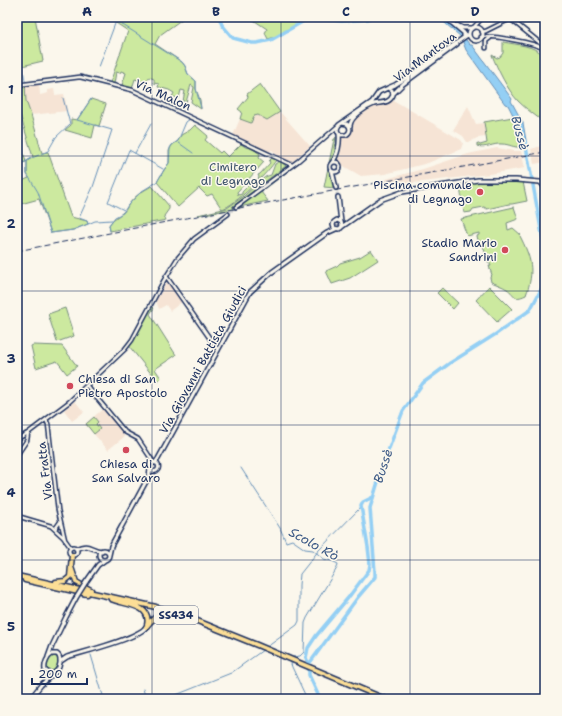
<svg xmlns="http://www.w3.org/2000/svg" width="562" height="716" font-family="'Shantell Sans',sans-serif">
	<rect width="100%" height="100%" fill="#fbf7ec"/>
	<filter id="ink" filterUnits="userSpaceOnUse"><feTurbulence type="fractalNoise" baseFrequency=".025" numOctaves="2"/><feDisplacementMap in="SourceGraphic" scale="8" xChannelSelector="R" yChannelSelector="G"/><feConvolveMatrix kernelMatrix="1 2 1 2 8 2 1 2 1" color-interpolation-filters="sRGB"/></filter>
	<g filter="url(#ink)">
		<path fill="#f6e4d5" d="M39 82 40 95 48 93V90L54 89 55 95 64 94 67 108V111L31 115 26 101 25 84Z
			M393 100 461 140 463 143 461 149 428 163 385 174 361 176 340 164 337 161V158L340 142 343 138 351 133V130L350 124 355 117 372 106 385 105Z
			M468 106 476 124 484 123 486 137 477 138 470 142H467L463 136 453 130Z
			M279 112H280L310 146 292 162 278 156 272 150 269 152 233 135 240 119 251 123 254 116 258 115 267 120Z
			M545 145V162L534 164 531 149Z
			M497 148 515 151H521L525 168 490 174 388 186 386 179 423 169 468 154Z
			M168 280 183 301 170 311 166 305 159 309 156 301Z
			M75 401 84 412 72 421 64 410Z
			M104 408 124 435V437L108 450 85 424Z"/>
		<path fill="#cce99f" stroke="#748c7e" d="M17 17H35L43 61 22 66 17 30Z
			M107 17H185L160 35 155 44 182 62 185 66 188 74 196 81V89L200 100 201 109 191 102 194 87 191 85 186 102 183 101 185 91 181 90 179 98 172 97 174 93 169 90 158 87 159 84 154 83V79L149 77 146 83 135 79 132 89 122 85 126 73 121 71 120 73 116 72 114 84 110 83 128 31Z
			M249 17H312C296 22 284 36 268 39L265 33 267 29Z
			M503 42C518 45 533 45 545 56V123C536 116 526 109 518 101 507 89 498 70 492 55L497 58 500 57 503 53Z
			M25 84 26 101 31 115 42 153 48 152 71 217 87 221 88 224 73 230 51 233 39 199 17 205V183L29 178 27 174V161L33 157 17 104V85Z
			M260 84 280 112 267 120 258 115 254 116 251 123 240 119 242 112 238 109 248 97 247 94Z
			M91 99 106 104 99 126 95 125 92 138 65 130 71 125V119L77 120Z
			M513 117 518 132 521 147C514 148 509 144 502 144 494 143 485 149 477 146V143L480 145 487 143 484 122Z
			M195 125 208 136 205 140 220 153 222 151 228 157 241 144 247 148 249 146 260 154 259 158 264 162 237 192 238 195 242 194V192L252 182 253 180H258L259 177 258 175 260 174 270 163 269 161 273 157 276 160C269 172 234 206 222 209L212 194 207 196 199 188 178 207 157 182 164 170 169 163V151L172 145 178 141 181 135 190 130Z
			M17 132 26 162 17 165Z
			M336 137 334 148 336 151 334 158 328 167 332 173 335 188 324 187 334 139H335Z
			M280 161 286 166 258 187C262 179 263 177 271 175L275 164Z
			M291 168H292L261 192 268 201 239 207Z
			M484 181 523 182 527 201 512 204H509L487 209 484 207 473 209 471 212 464 213 460 187 468 183Z
			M259 182 256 189 232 207 240 208 198 215 227 208 244 196Z
			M152 186 169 206V209L164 216 166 220 110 231 109 225C114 217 117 218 123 212 126 211 127 207 129 204 135 196 142 191 152 186Z
			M514 207 518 219 507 223 508 230 513 228 521 235 520 236C531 258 535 270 526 295 513 301 516 295 507 289 502 286 496 284 491 282L490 277 492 275 489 266H491L489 262H488L482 242 478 240 477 236 479 235V233L467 236 461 219Z
			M371 250 378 260 350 278 332 284 326 271 337 266 340 263 360 257Z
			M489 286 512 309 497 322 476 300Z
			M442 288 458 303 453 309 437 293Z
			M151 306 154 308 150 314 176 355 155 369 161 378 157 381 129 346Z
			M65 308 74 336 57 342 48 314Z
			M33 345 62 346 77 366 67 374 57 361 36 368 31 346Z
			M94 417 98 422 96 424 100 429 94 434 86 424Z
			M54 656 58 658C59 664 57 670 51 672L47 670 46 667 51 657Z"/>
		<path fill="#94cff4" stroke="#648fb8" d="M438 17H441L462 35 470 45H472L512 99 511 101 523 123 527 146H523L517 123 508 105 505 104 466 50 461 37Z"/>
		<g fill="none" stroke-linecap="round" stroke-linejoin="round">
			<path stroke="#648fb8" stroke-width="1" d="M110 17 182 62 185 66 188 74 196 81V89L201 108
				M17 30 25 81
				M99 67 116 21
				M63 98 70 124 56 137 48 151 32 158 27 161V174L38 192 51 233 73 230 88 224
				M91 99 77 120 112 130 93 187 79 218 87 221 88 224 95 221 112 220
				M179 143 193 153
				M17 147 22 163 27 161
				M135 153 151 124
				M124 210 108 202 129 150 163 169
				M110 231 109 225 115 217 123 213 128 205 142 191 157 182 164 170 169 163 170 148 172 145 178 141 186 122 190 119
				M241 468 280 528 286 542 292 540 305 549 313 550 324 559 332 561 338 564 337 568 307 618 305 623 304 652 300 656 293 657V658
				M127 640 146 631 148 627
				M115 644 126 641
				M267 647 297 625 299 621V585L300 574 319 550 361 507
				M91 653 93 651
				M91 655 104 699
				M292 661 291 664 292 667 307 699
				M143 689 146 699
				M166 699 231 673 263 650"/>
			<path stroke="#94cff4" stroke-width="3.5" d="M219 17 222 25 233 38 252 43H257L271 40 302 22 312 18 342 21 368 19 371 17
				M525 141 545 251
				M309 664 306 658 308 648 316 636 348 598 369 570 370 564 368 547 361 506 363 502 373 497
				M320 699 309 675V664L358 597 375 577V572L370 508 385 459 403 411 423 383 450 363 496 334 530 310 544 284 545 276"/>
			<path stroke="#cecfd0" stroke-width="2.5" stroke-dasharray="2.5 1" stroke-linecap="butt" d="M228 214 236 207"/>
			<path stroke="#cecfd0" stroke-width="3" stroke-dasharray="3 1.5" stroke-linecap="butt" d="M336 188 338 197"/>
			<defs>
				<path id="tertiary" d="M508 17 545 47
					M511 17H514
					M473 28 483 17
					M482 32 486 31 510 19
					M481 37C493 35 535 43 545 49
					M486 48V41L490 38
					M17 85 80 77 132 90 292 165
					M540 182 545 188
					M236 207 298 161 338 126
					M166 276 218 350
					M87 386 125 432 138 439 154 463
					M46 420 48 424 58 510 65 540
					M17 439 28 433 69 402 125 349 132 340 163 282 177 259 194 239 228 214
					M17 455 27 440 28 433
					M151 465V459
					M17 516 51 526 63 537 71 548
					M55 529 60 522"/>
				<path id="secondary" d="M445 17 464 33V37
					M457 25 463 28H472
					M469 34a7 7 0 1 1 14 0a7 7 0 1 1-14 0Z
					M388 88 395 85 409 76 469 34
					M393 94 403 84 457 44
					M342 123 347 124C351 127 351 132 346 135H341C337 133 336 129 339 125L372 102 379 92 388 88 392 90 393 95C389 104 382 102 374 104 366 107 350 117 350 126
					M330 167a5 5 0 1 1 10 0a5 5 0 1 1-10 0Z
					M331 164C338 156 340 143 339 134
					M332 171 336 188
					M338 197 341 222
					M341 228 342 225 341 222 337 220 334 222 333 225 334 228 339 229 343 226 380 200 402 192 478 180H516L540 182
					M149.5 467a4.5 4.5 0 1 1 9 0a4.5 4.5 0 1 1-9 0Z
					M155 463 158 459 250 292 272 272 327 233 336 229
					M69 551a4 4 0 1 1 8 0a4 4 0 1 1-8 0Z
					M76 549C89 542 90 550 102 551
					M99 555a5 5 0 1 1 10 0a5 5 0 1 1-10 0Z
					M109 555 111 546 149 476 150 469
					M86 582 98 565 105 560
					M52 654H57L59 656C63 665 55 680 45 670 44 664 47 657 52 654Z
					M48 657 52 646 66 617 76 598
					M61 661 67 657C83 652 137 639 146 627
					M30 699 41 685 54 673"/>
				<path id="trunk" d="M71 567 76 582 91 590
					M17 576 156 607 180 614 257 645 385 699
					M25 580 87 594
					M56 582 65 581 70 577 72 555
					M111 599C125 605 152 604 147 625
					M146 627C163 604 171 618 194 621"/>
			</defs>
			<use href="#tertiary" stroke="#1b2f5e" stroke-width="5.5"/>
			<use href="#secondary" stroke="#1b2f5e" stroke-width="6"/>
			<use href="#trunk" stroke="#1b2f5e" stroke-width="7"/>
			<use href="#tertiary" stroke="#fbf7ec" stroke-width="2.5"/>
			<use href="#secondary" stroke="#fbf7ec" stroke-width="3"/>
			<use href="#trunk" stroke="#fcde96" stroke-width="4"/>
			<path stroke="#1b2f5e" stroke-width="1" stroke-dasharray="6 3" stroke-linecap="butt" d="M17 251 223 211 545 152"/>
			<defs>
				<path id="secondary-bridge" d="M76 598 86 582"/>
			</defs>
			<use href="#secondary-bridge" stroke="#1b2f5e" stroke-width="6" stroke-linecap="butt"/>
			<use href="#secondary-bridge" stroke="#fbf7ec" stroke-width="3"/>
		</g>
	</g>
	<path fill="none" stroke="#1b2f5e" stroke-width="1" stroke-opacity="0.55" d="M152 17V699M281 17V699M410 17V699M17 156H545M17 291H545M17 425H545M17 560H545"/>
	<g fill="#d1495b" stroke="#fbf7ec" stroke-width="1.5">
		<circle cx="480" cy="192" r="4"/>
		<circle cx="505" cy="250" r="4"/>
		<circle cx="70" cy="386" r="4"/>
		<circle cx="126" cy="450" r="4"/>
	</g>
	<g text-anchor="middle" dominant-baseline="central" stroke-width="3" stroke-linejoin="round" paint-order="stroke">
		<rect fill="#fbf7ec" stroke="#5e6b89" stroke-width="1" x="154" y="606" width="44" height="18" rx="3"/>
		<g font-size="11" font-weight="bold" fill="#1b2f5e">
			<text x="176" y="615">SS434</text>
		</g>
		<g font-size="12" fill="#1b2f5e" stroke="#fbf7ec">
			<text transform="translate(425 57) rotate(-37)">Via Mantova</text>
			<text transform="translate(163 95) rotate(24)">Via Malon</text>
			<text transform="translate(203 360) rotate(-61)">Via Giovanni Battista Giudici</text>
			<text transform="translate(45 471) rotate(-97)">Via Fratta</text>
		</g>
		<g font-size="12" fill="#3e546b" stroke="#fbf7ec">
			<text x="233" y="167">Cimitero<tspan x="233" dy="14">di Legnago</tspan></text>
		</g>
		<g font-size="12" fill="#1b2f5e" stroke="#fbf7ec" text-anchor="end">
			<text x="472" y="185">Piscina comunale<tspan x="472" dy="14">di Legnago</tspan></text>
			<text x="497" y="243">Stadio Mario<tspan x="497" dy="14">Sandrini</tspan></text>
			<text x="78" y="379" text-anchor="start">Chiesa di San<tspan x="78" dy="14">Pietro Apostolo</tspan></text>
			<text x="126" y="464" text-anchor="middle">Chiesa di<tspan x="126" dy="14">San Salvaro</tspan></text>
		</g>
		<g font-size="13" font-style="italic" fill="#395784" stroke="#fbf7ec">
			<text transform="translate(520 133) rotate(75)">Bussè</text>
			<text transform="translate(383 466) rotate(-72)">Bussè</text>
			<text transform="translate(314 544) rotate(29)">Scolo Rò</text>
		</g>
	</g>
	<rect width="562" height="716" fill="none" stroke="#fbf7ec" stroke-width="44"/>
	<path d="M32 678v6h55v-6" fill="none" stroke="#1b2f5e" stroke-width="2"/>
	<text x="38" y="678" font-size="12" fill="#1b2f5e" stroke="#fbf7ec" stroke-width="3" paint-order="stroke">200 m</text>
	<rect x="22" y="22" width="518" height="672" fill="none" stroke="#1b2f5e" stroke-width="1.5"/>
	<g font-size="13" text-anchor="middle" font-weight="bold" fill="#1b2f5e">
		<text x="87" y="16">A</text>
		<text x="216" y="16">B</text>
		<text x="346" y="16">C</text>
		<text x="475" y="16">D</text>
		<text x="11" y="94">1</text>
		<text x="11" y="228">2</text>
		<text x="11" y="363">3</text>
		<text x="11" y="497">4</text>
		<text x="11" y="631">5</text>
	</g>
</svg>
